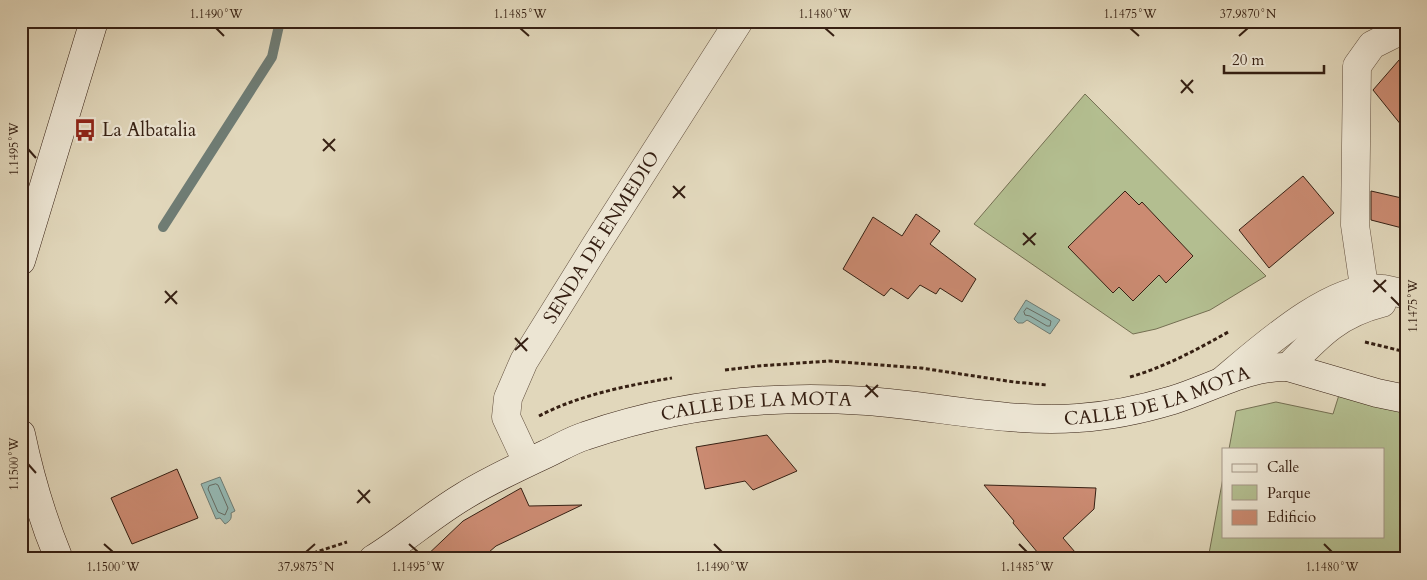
<svg xmlns="http://www.w3.org/2000/svg" width="1427" height="580" font-family="Cardo,serif">
	<rect width="100%" height="100%" fill="#e1d7bb"/>
	<filter id="stains"><feTurbulence type="fractalNoise" baseFrequency=".004" numOctaves="4"/><feColorMatrix values="0 0 0 0 .2 0 0 0 0 .09 0 0 0 0 .02 0 0 0 .5 -.17"/></filter>
	<radialGradient id="worn" r=".72"><stop offset=".6" stop-color="#630" stop-opacity="0"/><stop offset="1" stop-color="#630" stop-opacity=".3"/></radialGradient>
	<path fill="#b3be90" stroke="#746f52" d="M1085 94 1266 276 1210 310 1156 329 1133 334 974 224Z
		M1339 395 1406 409V559H1208L1223 478V536H1383V449H1229L1236 411 1276 402 1333 414Z"/>
	<path fill="#95b9b4" stroke="#6f7c74" d="M1026 300 1060 320 1050 334 1027 320 1023 323H1018L1014 319Z
		M220 477 235 511 231 513C232 519 230 521 225 524L220 518 216 519 201 484Z"/>
	<g fill="none" stroke-linecap="round" stroke-linejoin="round">
		<path stroke="#666c64" stroke-width="1" d="M1027 308 1051 321 1050 326H1047L1030 316 1025 315 1024 312Z
			M216 484 218 485 228 508 225 515 218 512 208 489 209 486Z"/>
		<path stroke="#6f7c74" stroke-width="10" d="M163 227 272 57 280 21"/>
	</g>
	<path fill="#cb8b72" stroke="#362013" d="M1406 52V131L1373 90Z
		M1303 176 1334 213 1269 268 1239 230Z
		M1125 191 1139 205 1142 202 1193 256 1166 283 1159 275 1133 301 1119 287 1113 293 1068 247Z
		M1371 191 1406 199V229L1371 220Z
		M916 214 940 231 930 244 976 279 962 302 940 288 936 294 920 285 908 299 891 288 884 296 843 269 873 217 902 236Z
		M767 435 797 471 753 490 745 481 705 489 696 447Z
		M177 469 198 518 132 544 111 498Z
		M984 485 1096 488 1094 509 1063 538 1081 559H1043L1013 523 1014 521Z
		M521 488 529 506 582 505 496 546 481 559H423L463 521Z"/>
	<g fill="none" stroke-linecap="round" stroke-linejoin="round">
		<defs>
			<g id="street">
				<path d="M1367 307 1355 225 1357 66 1372 45 1406 28"/>
				<path d="M1288 367C1319 335 1338 314 1382 303"/>
				<path d="M1222 381C1258 351 1334 281 1383 289 1391 290 1399 293 1406 295"/>
				<path id="s1" d="M527 462 506 417 508 398 524 361 596 245 739 21"/>
			</g>
			<g id="secondary">
				<path d="M21 261 94 21"/>
				<path d="M21 434C30 477 42 518 59 559"/>
				<path id="s2" d="M373 559C404 540 432 515 464 496 490 480 518 467 546 454 559 448 572 440 585 436 675 405 772 394 867 401 937 406 1007 423 1078 418 1110 416 1143 409 1173 400 1212 388 1247 366 1288 367L1377 393 1406 399"/>
			</g>
		</defs>
		<use href="#street" stroke="#614e3d" stroke-width="29"/>
		<use href="#secondary" stroke="#362013" stroke-width="29"/>
		<path stroke="#362013" stroke-width="3" stroke-dasharray="4 2.5" stroke-linecap="butt" d="M1365 342 1406 352
			M725 370 758 366 829 361 921 368 1014 382 1047 385
			M1130 377C1165 367 1198 349 1230 331
			M539 416C579 395 629 385 672 378
			M295 559 347 542"/>
		<use href="#street" stroke="#ece5d3" stroke-width="28"/>
		<use href="#secondary" stroke="#ece5d3" stroke-width="28"/>
	</g>
	<path fill="none" stroke="#362013" stroke-width="2" d="M216 28 224 36M520 28 529 36M825 28 834 36M1130 28 1139 36M1239 36 1248 28M1181 80 1193 93M1181 93 1193 80M323 139 335 151M28 149 36 158M323 151 335 139M673 186 685 198M673 198 685 186M1023 233 1035 245M1023 245 1036 233M1374 280 1386 292M165 291 177 304M1373 292 1386 280M1391 297 1400 306M165 303 177 291M515 338 527 351M515 350 528 338M866 385 878 397M865 397 878 385M28 464 36 473M358 490 370 503M357 503 370 490M104 544 113 552M409 544 418 552M714 544 722 552M1019 544 1027 552M1324 544 1332 552M306 552 315 544"/>
	<defs>
		<symbol id="bus-bare" viewBox="-9 -9 18 18"><path d="M-5-6H5V4H4V6H2V4H-2V6H-4V4H-5ZM-3.5-4V0h7V-4ZM-3.5 1.2v1.5H-2V1.2ZM2 1.2v1.5H3.5V1.2Z" fill="#8f2418" stroke="#ece5d3" stroke-width="2.5" paint-order="stroke"/></symbol>
	</defs>
	<g fill-rule="evenodd">
		<use href="#bus-bare" x="69" y="114" width="32" height="32"/>
	</g>
	<g text-anchor="middle" dominant-baseline="central" stroke-width="4.5" stroke-linejoin="round" paint-order="stroke">
		<g font-size="19" fill="#362013" stroke="#ece5d3" text-anchor="start">
			<text x="102" y="130">La Albatalia</text>
		</g>
		<g font-size="19" fill="#362013" stroke="#ece5d3">
			<text stroke="none"><textPath href="#s1" startOffset="255">SENDA DE ENMEDIO</textPath></text>
			<text stroke="none"><textPath href="#s2" startOffset="826">CALLE DE LA MOTA</textPath></text>
			<text stroke="none"><textPath href="#s2" startOffset="421">CALLE DE LA MOTA</textPath></text>
		</g>
	</g>
	<rect width="1427" height="580" fill="none" stroke="#e1d7bb" stroke-width="55"/>
	<rect x="1222" y="448" width="162" height="90" fill="#ece5d3" stroke="#a39686"/>
	<rect x="1232" y="464" width="25" height="8" fill="#ece5d3" stroke="#a39686"/>
	<text x="1267" y="472" font-size="15" fill="#362013">Calle</text>
	<rect x="1232" y="485" width="25" height="15" fill="#b3be90" stroke="#a39686"/>
	<text x="1267" y="498" font-size="15" fill="#362013">Parque</text>
	<rect x="1232" y="510" width="25" height="15" fill="#cb8b72" stroke="#a39686"/>
	<text x="1267" y="522" font-size="15" fill="#362013">Edificio</text>
	<path d="M1224 65v8h100v-8" fill="none" stroke="#362013" stroke-width="2.5"/>
	<text x="1232" y="65" font-size="15" fill="#362013" stroke="#ece5d3" stroke-width="4" paint-order="stroke">20 m</text>
	<rect x="28" y="28" width="1372" height="524" fill="none" stroke="#362013" stroke-width="2"/>
	<g font-size="12" text-anchor="middle" fill="#362013">
		<text x="216" y="18">1.1490°W</text>
		<text x="520" y="18">1.1485°W</text>
		<text x="825" y="18">1.1480°W</text>
		<text x="1130" y="18">1.1475°W</text>
		<text x="1248" y="18">37.9870°N</text>
		<text transform="translate(14 149) rotate(-90)" y="4">1.1495°W</text>
		<text transform="translate(1413 306) rotate(-90)" y="4">1.1475°W</text>
		<text transform="translate(14 464) rotate(-90)" y="4">1.1500°W</text>
		<text x="113" y="571">1.1500°W</text>
		<text x="306" y="571">37.9875°N</text>
		<text x="418" y="571">1.1495°W</text>
		<text x="722" y="571">1.1490°W</text>
		<text x="1027" y="571">1.1485°W</text>
		<text x="1332" y="571">1.1480°W</text>
	</g>
	<rect width="100%" height="100%" filter="url(#stains)"/>
	<rect width="100%" height="100%" fill="url(#worn)"/>
</svg>
